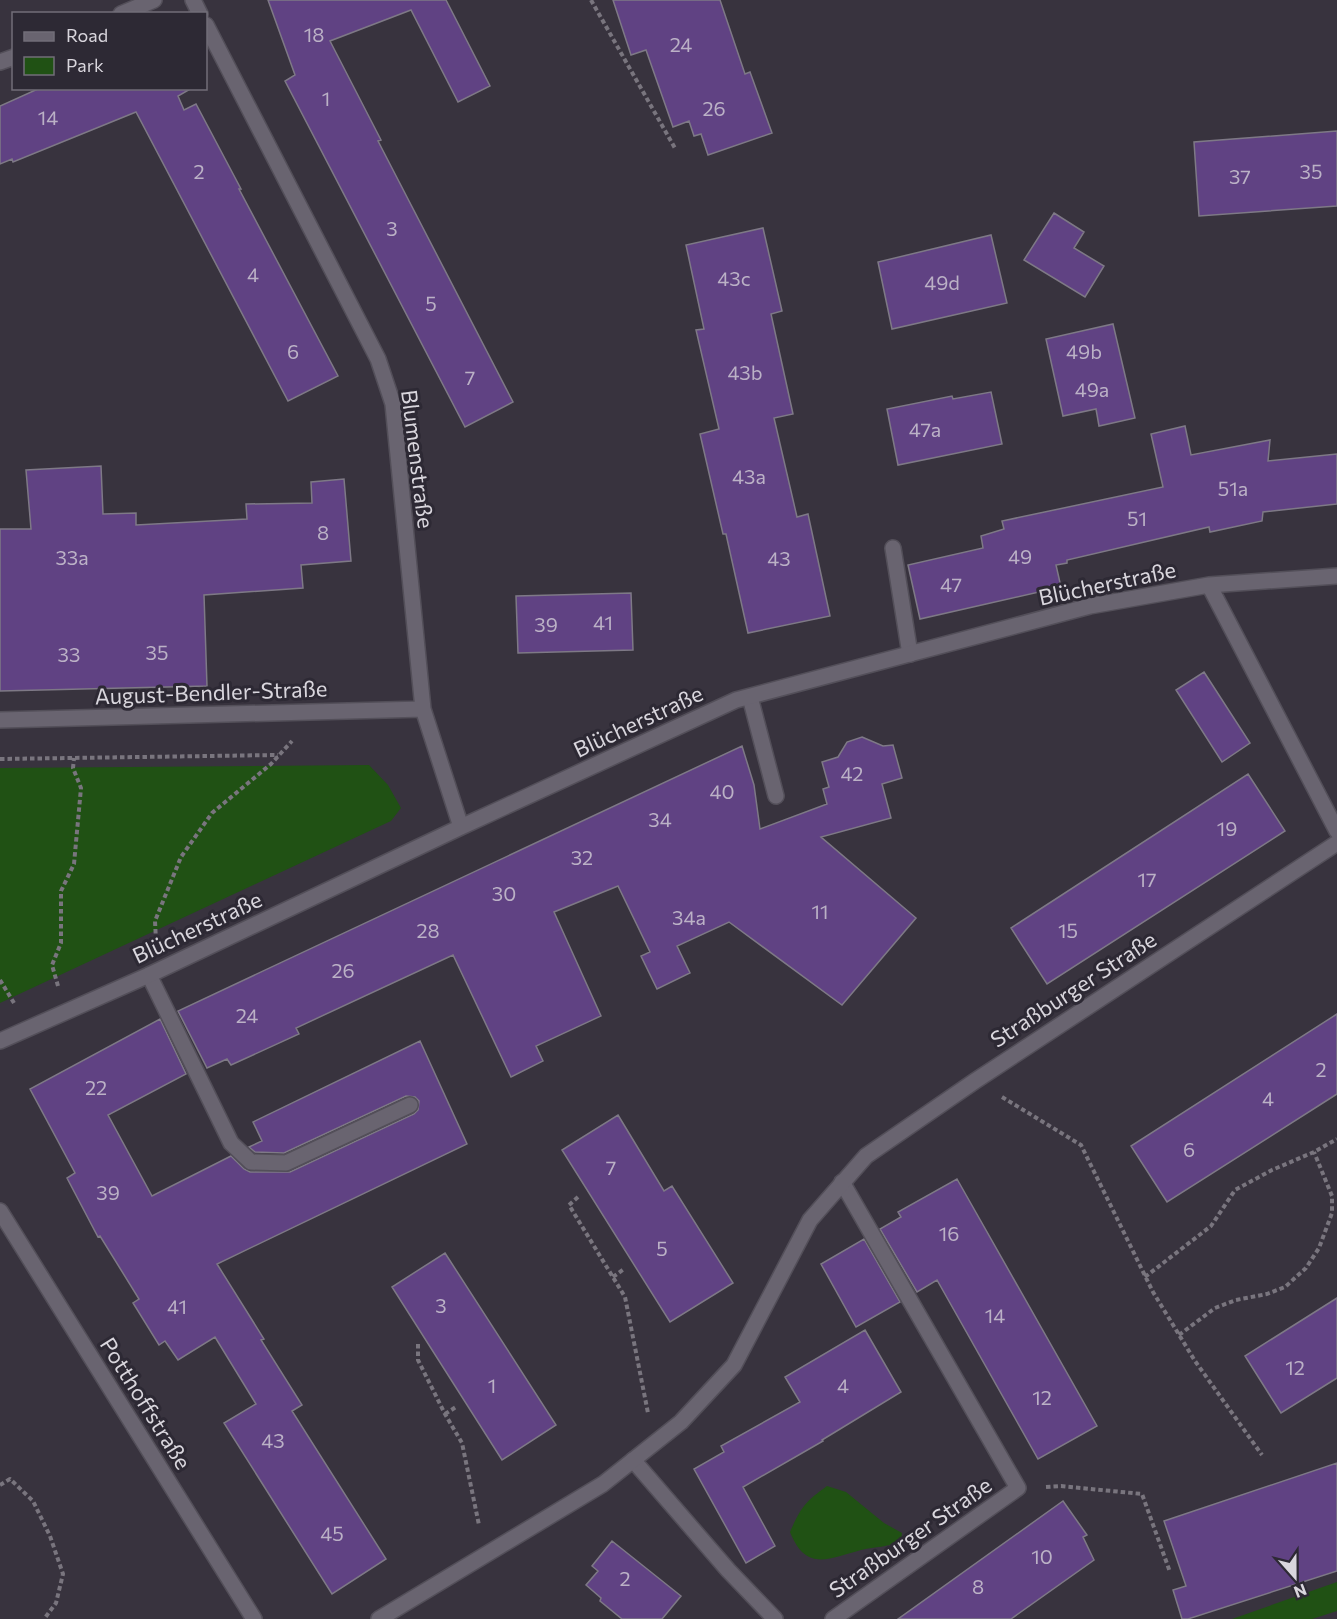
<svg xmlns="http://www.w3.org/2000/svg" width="1337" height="1619" font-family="Commissioner,sans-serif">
	<rect width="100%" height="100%" fill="#38333e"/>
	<path fill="#205114" d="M369 765 388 785 401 808 391 821 0 1003V768Z
		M827 1486 846 1492 884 1523 902 1533 901 1541C886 1548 877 1546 861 1550 828 1559 806 1572 790 1532 801 1507 805 1502 827 1486Z
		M1337 1582V1611L1312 1619H1232Z"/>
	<path fill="#604283" stroke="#7e7986" stroke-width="1.5" d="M268 0H446L490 86 458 102 411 10 330 41 381 140 378 141 513 402 465 427 285 81 295 75Z
		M613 0H720L745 74 750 72 772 133 708 155 701 134 694 136 689 121 673 127 646 50 631 55Z
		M40 88H192L178 96 184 110 196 104 241 189H239L338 376 288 401 136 112 13 162 12 159 0 164V106Z
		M1337 131V206L1199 216 1194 142Z
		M1054 213 1084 232 1074 248 1104 266 1085 297 1024 260Z
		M763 228 782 311 771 314 793 414 774 418 797 517 808 514 830 616 748 633 726 534H723L700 434 719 429 696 330 704 329 686 245Z
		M991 235 1007 303 892 329 878 262Z
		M1113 324 1135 418 1099 426 1096 409 1063 416 1046 339Z
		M991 392 1002 444 898 465 887 409 952 396 953 399Z
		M1185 426 1191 455 1270 440 1268 461 1337 454V504L1263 512 1262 521 1210 532 1209 527 1067 560V563L1056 565 1061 587 920 619 908 565 983 548 981 536 1004 529 1002 521 1163 487 1151 434Z
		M101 466 103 514 136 513V525L247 519 246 504 312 503 311 482 344 479 351 561 301 565 303 588 204 595 207 686 0 691V529H31L26 470Z
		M631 593 633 650 518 653 516 596Z
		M1204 672 1250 743 1222 762 1176 690Z
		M862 737 883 746 893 745 902 778 882 784 891 818 821 837 916 918 842 1005 729 922 677 946 690 973 657 989 641 956 650 952 618 886 554 912 601 1016 536 1046 543 1061 511 1077 453 955 296 1028 299 1034 231 1065 227 1059 207 1068 178 1011 742 746 754 785 760 829 827 804 823 789 829 787 822 762 838 757 847 742Z
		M1248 774 1285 831 1047 984 1011 928Z
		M1337 1014V1094L1167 1202 1131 1146Z
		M160 1019 186 1074 108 1115 152 1196 231 1156 244 1169 250 1172H290L414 1114 418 1110 419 1101 415 1097 406 1096 284 1153 255 1152 249 1147 262 1141 253 1122 420 1041 467 1144 217 1264 264 1339 261 1340 302 1405 292 1411 386 1559 332 1594 224 1423 256 1404 215 1337 178 1360 165 1341 159 1345 133 1303 139 1299 100 1236 98 1237 67 1178 75 1173 30 1089Z
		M618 1115 664 1191 672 1186 733 1283 670 1322 562 1150Z
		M957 1179 1097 1426 1038 1459 937 1280 917 1292 880 1229 901 1217 898 1212Z
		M864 1239 900 1302 856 1327 821 1264Z
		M445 1253 556 1425 502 1460 392 1287Z
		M1337 1298V1378L1281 1413 1245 1356Z
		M865 1330 901 1392 822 1440 823 1441 743 1487 775 1546 746 1563 694 1469 724 1452 721 1446 800 1402 785 1377Z
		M1337 1463V1571L1188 1619H1182L1173 1590 1186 1586 1164 1521Z
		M1063 1501 1087 1535 1083 1537 1094 1560 1011 1619H898Z
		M612 1541 681 1596 662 1619H622L600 1601 601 1598 586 1585 598 1571 592 1566Z"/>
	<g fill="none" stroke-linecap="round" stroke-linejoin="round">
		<defs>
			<path id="service" d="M893 548 910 654
				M750 697 776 796
				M149 975 231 1143 251 1162 286 1163 410 1105
				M633 1460 728 1570 775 1619
				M833 1619 1018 1488 842 1182"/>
			<path id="minor" d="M193 0 200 14
				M121 14 154 0
				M206 25 378 359 393 404 423 709 461 827
				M0 62 14 57
				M1209 585 1337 831
				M0 720 423 709
				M0 1041 149 975 461 827 736 700 1090 606 1209 585 1337 576
				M0 1211 254 1619
				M379 1619 603 1484 681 1422 734 1365 810 1220 866 1156 975 1081 1337 843"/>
		</defs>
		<use href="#service" stroke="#534f59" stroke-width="18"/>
		<use href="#minor" stroke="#534f59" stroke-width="18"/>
		<path stroke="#79757e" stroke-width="4" stroke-dasharray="4.5 3" stroke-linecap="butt" d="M591 0 676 150
			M0 759 278 755
			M156 941 155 921 181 857 212 813 271 764 292 741
			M0 980 14 1003
			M58 986 52 965 61 943V891L74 864 81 788 73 768 74 758
			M1002 1097 1081 1145 1153 1292 1195 1361 1262 1455
			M578 1197 569 1205 625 1297 648 1413
			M613 1277 624 1269
			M1145 1277 1211 1226 1235 1190 1272 1170 1314 1152 1337 1139
			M1179 1335 1215 1308 1236 1300 1267 1294 1285 1287 1306 1268 1319 1248 1332 1213V1196L1314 1152
			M418 1344V1360L445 1414 462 1443 479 1525
			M445 1414 456 1407
			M0 1485 10 1479 33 1501 50 1536 63 1574 56 1603 44 1619
			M1046 1487 1061 1486 1142 1494 1170 1572"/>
		<use href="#service" stroke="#696470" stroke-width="15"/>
		<use href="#minor" stroke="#696470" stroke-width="15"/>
	</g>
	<g text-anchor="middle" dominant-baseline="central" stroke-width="6" stroke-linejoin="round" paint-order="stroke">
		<g font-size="20" fill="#bbb1c6">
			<text x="314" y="34">18</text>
			<text x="681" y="44">24</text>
			<text x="326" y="98">1</text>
			<text x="714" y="108">26</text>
			<text x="48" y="117">14</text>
			<text x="199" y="171">2</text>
			<text x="1311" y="171">35</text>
			<text x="1240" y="176">37</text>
			<text x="392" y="228">3</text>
			<text x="253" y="274">4</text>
			<text x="734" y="278">43c</text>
			<text x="942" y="282">49d</text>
			<text x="431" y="303">5</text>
			<text x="293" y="351">6</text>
			<text x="1084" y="351">49b</text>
			<text x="745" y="372">43b</text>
			<text x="470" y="377">7</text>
			<text x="1092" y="389">49a</text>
			<text x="925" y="429">47a</text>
			<text x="749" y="476">43a</text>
			<text x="1233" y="488">51a</text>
			<text x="1137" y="518">51</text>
			<text x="323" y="532">8</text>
			<text x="1020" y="556">49</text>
			<text x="72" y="557">33a</text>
			<text x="779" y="558">43</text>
			<text x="951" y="584">47</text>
			<text x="603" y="622">41</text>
			<text x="546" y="624">39</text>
			<text x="157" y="652">35</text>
			<text x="69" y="654">33</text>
			<text x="852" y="773">42</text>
			<text x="722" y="791">40</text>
			<text x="660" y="819">34</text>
			<text x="1227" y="828">19</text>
			<text x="582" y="857">32</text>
			<text x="1147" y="879">17</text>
			<text x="504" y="893">30</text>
			<text x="820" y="911">11</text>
			<text x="689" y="917">34a</text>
			<text x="428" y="930">28</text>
			<text x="1068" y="930">15</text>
			<text x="343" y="970">26</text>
			<text x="247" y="1015">24</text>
			<text x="1321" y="1069">2</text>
			<text x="96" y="1087">22</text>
			<text x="1268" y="1098">4</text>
			<text x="1189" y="1149">6</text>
			<text x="611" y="1167">7</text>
			<text x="108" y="1192">39</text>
			<text x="949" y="1233">16</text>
			<text x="662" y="1248">5</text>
			<text x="441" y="1305">3</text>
			<text x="177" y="1306">41</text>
			<text x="995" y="1315">14</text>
			<text x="1295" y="1367">12</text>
			<text x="492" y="1385">1</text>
			<text x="843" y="1385">4</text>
			<text x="1042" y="1397">12</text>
			<text x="273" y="1440">43</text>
			<text x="332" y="1533">45</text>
			<text x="1042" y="1556">10</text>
			<text x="625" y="1578">2</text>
			<text x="978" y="1586">8</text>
		</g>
		<g font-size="22" fill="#d9d6dd" stroke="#2d2934">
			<text transform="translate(418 459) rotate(83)">Blumenstraße</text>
			<text transform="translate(1107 583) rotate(-12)">Blücherstraße</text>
			<text transform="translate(211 692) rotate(-2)">August-Bendler-Straße</text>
			<text transform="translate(638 721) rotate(-25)">Blücherstraße</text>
			<text transform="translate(197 927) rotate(-25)">Blücherstraße</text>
			<text transform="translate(1073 989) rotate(-33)">Straßburger Straße</text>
			<text transform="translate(146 1403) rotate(58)">Potthoffstraße</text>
			<text transform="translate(910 1537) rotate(-35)">Straßburger Straße</text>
		</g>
	</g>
	<rect x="12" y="12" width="195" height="78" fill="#2d2934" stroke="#726e78" stroke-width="1.5"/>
	<rect x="24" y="32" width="30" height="9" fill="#696470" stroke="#726e78" stroke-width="1.5"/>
	<text x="66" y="42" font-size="18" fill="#d9d6dd">Road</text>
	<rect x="24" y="57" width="30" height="18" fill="#205114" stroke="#726e78" stroke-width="1.5"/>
	<text x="66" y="72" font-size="18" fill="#d9d6dd">Park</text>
	<g transform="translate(1295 1577) rotate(159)" stroke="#2d2934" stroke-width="4.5" paint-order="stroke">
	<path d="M0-4.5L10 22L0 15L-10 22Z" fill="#d9d6dd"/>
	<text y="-9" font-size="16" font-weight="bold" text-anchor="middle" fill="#d9d6dd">N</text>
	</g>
</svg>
